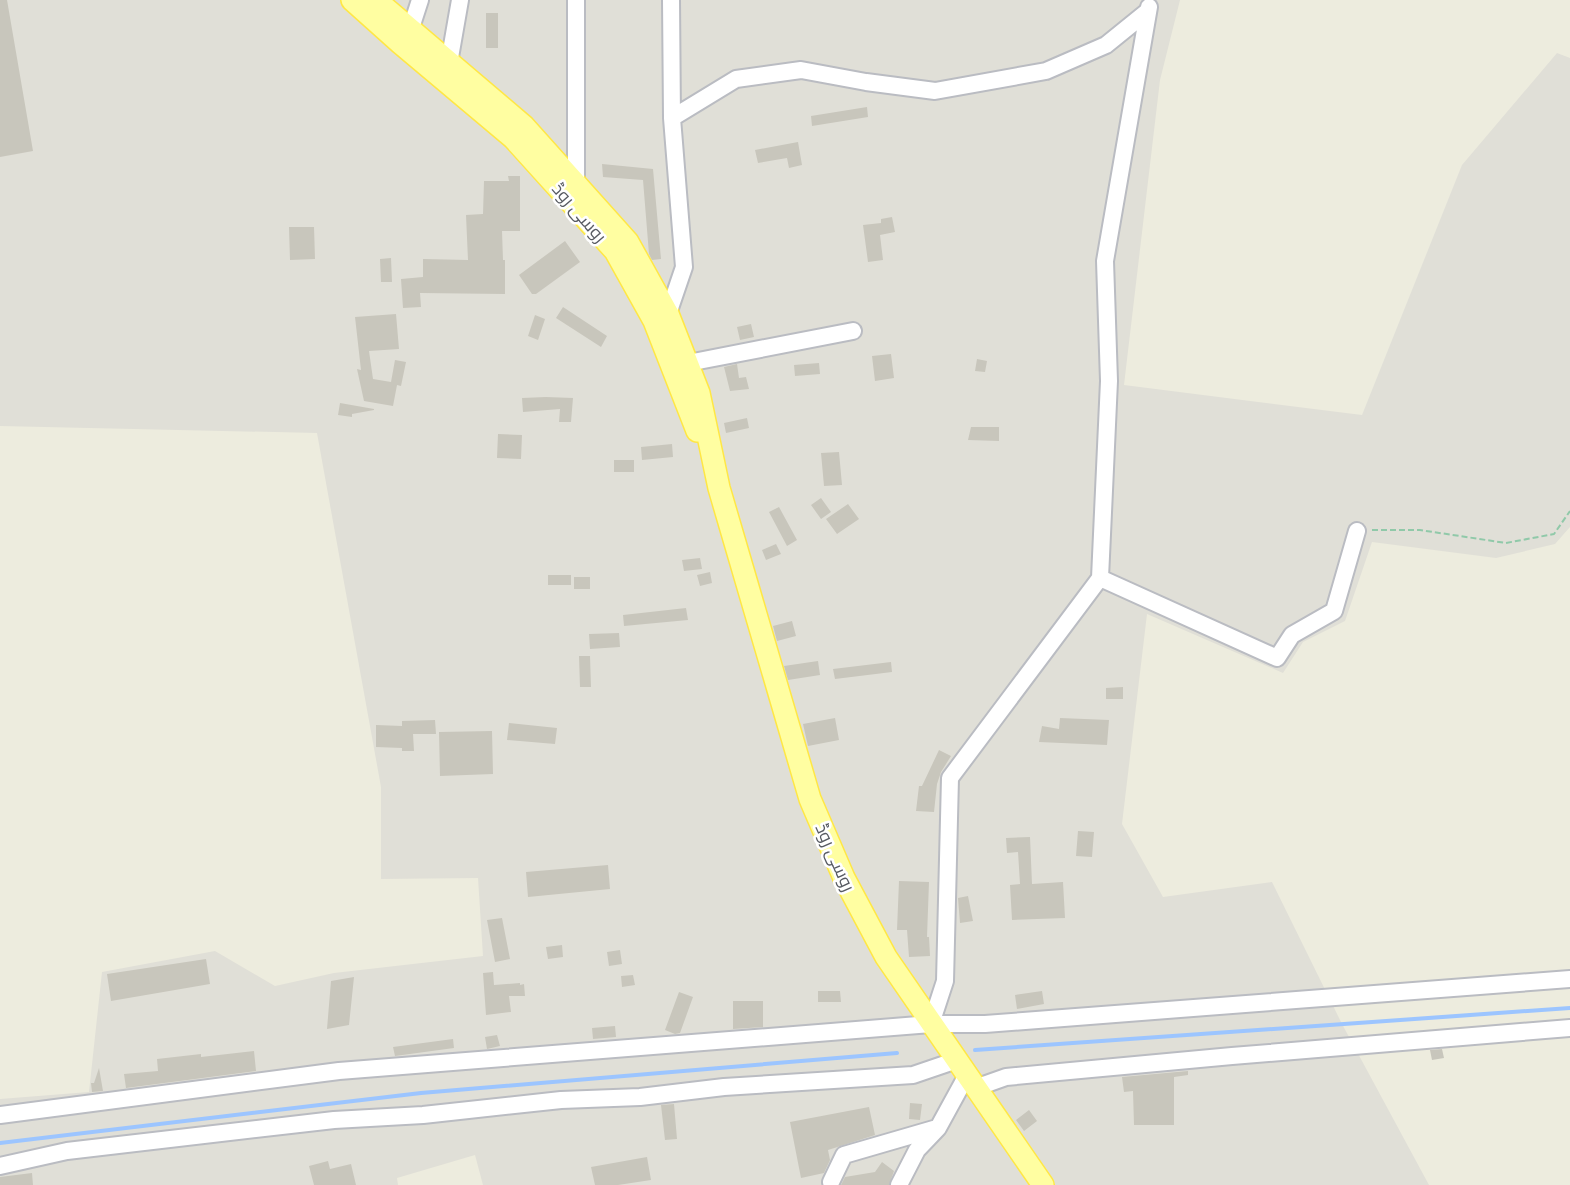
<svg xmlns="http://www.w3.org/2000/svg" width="1570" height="1185" font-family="Manrope,Cairo,sans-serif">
	<rect width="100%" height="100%" fill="#edecde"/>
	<path fill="#e0dfd7" d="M0 0H1180L1160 80 1124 385 1362 415 1462 165 1557 53 1570 58V527L1555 544 1496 558 1372 542 1345 621 1303 642 1283 673 1147 614 1122 824 1163 897 1272 882 1342 1024 1429 1185H483L475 1155 397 1178 398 1185H0V1099L89 1092 102 972 215 951 275 986 334 973 483 956 478 878 381 879V787L317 433 0 426Z"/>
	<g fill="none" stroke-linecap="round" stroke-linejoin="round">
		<path stroke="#9cc5ff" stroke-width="4" d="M975 1050 1570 1008
			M0 1143 421 1093 897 1053"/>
	</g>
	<path fill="#c8c6bc" d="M0 0H7L33 151 0 157Z
		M486 13H498V48H486Z
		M867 107 868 117 812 126 811 116Z
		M798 142 802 165 789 168 787 158 758 163 755 150Z
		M602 164 653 169 661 259 652 260 649 254 643 180 603 177Z
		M508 176H520V231H502L503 260H505V294L420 293 421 307 403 308 401 279 423 277V259L468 260 466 215 483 214 484 181H509Z
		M892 217 895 232 880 235 883 260 868 262 863 225 881 223V219Z
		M289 227H314L315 259 290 260Z
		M565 241 580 262 536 294H532L519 275Z
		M391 258 392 282H381L380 259Z
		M563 307 607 336 601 347 556 318Z
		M396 314 399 349 369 351 373 379 391 382 395 360 406 362 401 386 397 385 393 406 364 401 357 369 361 370 355 317Z
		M535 315 545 319 538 340 528 336Z
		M751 324 754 337 740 340 737 327Z
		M891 354 894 378 875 381 872 356Z
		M977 359 987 361 985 372 975 371Z
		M819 363 820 374 795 376 794 365Z
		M737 364 739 378 746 377 749 389 730 391 724 367Z
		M546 397 573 398 571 422H559L560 409 523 412 522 398Z
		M340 403 374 409V410L352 414V417L338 415Z
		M747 418 749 428 726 433 724 423Z
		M971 427H999V441L968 440Z
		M498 434 522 435 521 459 497 458Z
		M672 444 673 457 642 460 641 447Z
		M839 452 842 485 824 486 821 453Z
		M614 460H634V472H614Z
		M821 498 831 512 821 519 811 505Z
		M848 504 859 519 837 534 826 519Z
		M779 507 797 540 787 546 769 512Z
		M776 544 781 554 766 560 762 550Z
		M700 558 702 569 684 571 682 560Z
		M710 572 712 583 700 586 697 575Z
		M548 575H571V585H548Z
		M574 577H590V589H574Z
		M686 608 688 620 624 626 623 615Z
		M792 621 796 636 777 641 773 626Z
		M619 633 620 647 590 649 589 634Z
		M579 656H590L591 687H580Z
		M818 661 820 675 788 680 784 666Z
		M891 662 892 672 835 679 833 669Z
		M1123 687V699H1106V688Z
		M835 718 839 740 808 746 803 724Z
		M1060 718 1109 720 1107 745 1039 742 1042 726 1059 729Z
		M435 720 436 734H413L414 751H402V748L376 747V725L402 726V721Z
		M509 723 557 728 555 744 507 740Z
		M492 731 493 774 440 776 439 732Z
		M939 750 951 756 941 772 937 784 934 812 916 811 919 786H922Z
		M1078 831 1094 832 1092 857 1076 856Z
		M1030 837 1032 884 1063 882 1065 918 1012 920 1010 885 1020 884 1018 852 1007 853 1006 838Z
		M608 865 610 889 528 897 526 872Z
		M899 881 929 882 927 937H929L930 956 909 957 907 930H897Z
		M968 896 973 921 960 923 958 898Z
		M502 918 510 959 495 962 487 920Z
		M562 945 563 957 548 959 546 947Z
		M620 950 622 964 609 966 607 952Z
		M206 959 210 984 111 1001 107 974Z
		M493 972 494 985 520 983V985L524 984 525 996H509L511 1012 486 1015 483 973Z
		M633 975 635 985 622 987 621 976Z
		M354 977 349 1025 327 1029 331 981Z
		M818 991H840L841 1002H818Z
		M1042 991 1044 1004 1017 1009 1015 995Z
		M679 992 693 997 680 1033 675 1034 665 1030Z
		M733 1001H763V1027L733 1029Z
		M615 1026 616 1037 593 1039 592 1028Z
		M497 1035 500 1046 487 1049 485 1037Z
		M453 1039 454 1048 395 1056 393 1047Z
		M1442 1049 1444 1058 1432 1060 1430 1050Z
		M254 1051 256 1071 126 1088 124 1074 158 1071 157 1059 201 1054V1057Z
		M99 1068 103 1091 92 1092 91 1083H94Z
		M1188 1071V1075L1174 1077V1125H1134L1133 1091 1124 1092 1122 1077Z
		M910 1103 922 1104 920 1120 909 1119Z
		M674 1104 677 1139 665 1140 661 1105Z
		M869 1107 875 1135 828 1150 830 1160 824 1173 801 1178 790 1122Z
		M1029 1110 1037 1121 1024 1131 1016 1120Z
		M647 1157 651 1180 618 1185H595L591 1167Z
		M328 1161 330 1169 351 1164 356 1185H314L309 1166Z
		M882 1162 894 1171 889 1185H841L845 1177 875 1172Z
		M32 1173 33 1185H0V1177Z"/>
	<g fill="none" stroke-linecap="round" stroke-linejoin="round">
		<defs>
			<path id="minor" d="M576 0V183
				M671 0 672 118
				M410 31 420 0
				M449 63 460 0
				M668 314 684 267 672 118 736 79 801 70 866 82 935 91 1046 71 1106 45 1148 11
				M688 363 853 331
				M1100 578 1109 381 1105 261 1149 7
				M931 1024 945 981 950 778 1100 578 1277 658 1292 635 1334 611 1357 531
				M975 1088 1006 1077 1232 1056 1570 1028
				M0 1115 339 1071 931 1024H985L1570 979
				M0 1166 67 1151 334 1120 423 1115 561 1100 640 1097 724 1087 913 1075 957 1060
				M831 1182 844 1155 937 1128
				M899 1185 917 1150 938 1128 967 1075"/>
			<path id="major" d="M352 0 400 43 513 138 615 251 654 321 697 431
				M376 0 524 126 628 242 668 314 699 393 719 488 810 799 844 878 886 957 1043 1185"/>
		</defs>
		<use href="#minor" stroke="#babcc2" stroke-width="20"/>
		<use href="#major" stroke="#ffe745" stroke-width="24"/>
		<path stroke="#90c9a9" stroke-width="2" stroke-dasharray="6 3" stroke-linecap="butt" d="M1372 530H1420L1506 543 1554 534 1570 511"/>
		<use href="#minor" stroke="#fff" stroke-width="16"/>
		<use href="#major" stroke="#fffea1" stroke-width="21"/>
	</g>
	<g text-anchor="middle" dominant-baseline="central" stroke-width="5" stroke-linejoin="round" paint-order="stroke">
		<g font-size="18" fill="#585b62" stroke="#fff">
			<text transform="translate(580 212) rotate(49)">روسی روڈ</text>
			<text transform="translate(836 857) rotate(66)">روسی روڈ</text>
		</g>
	</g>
</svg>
